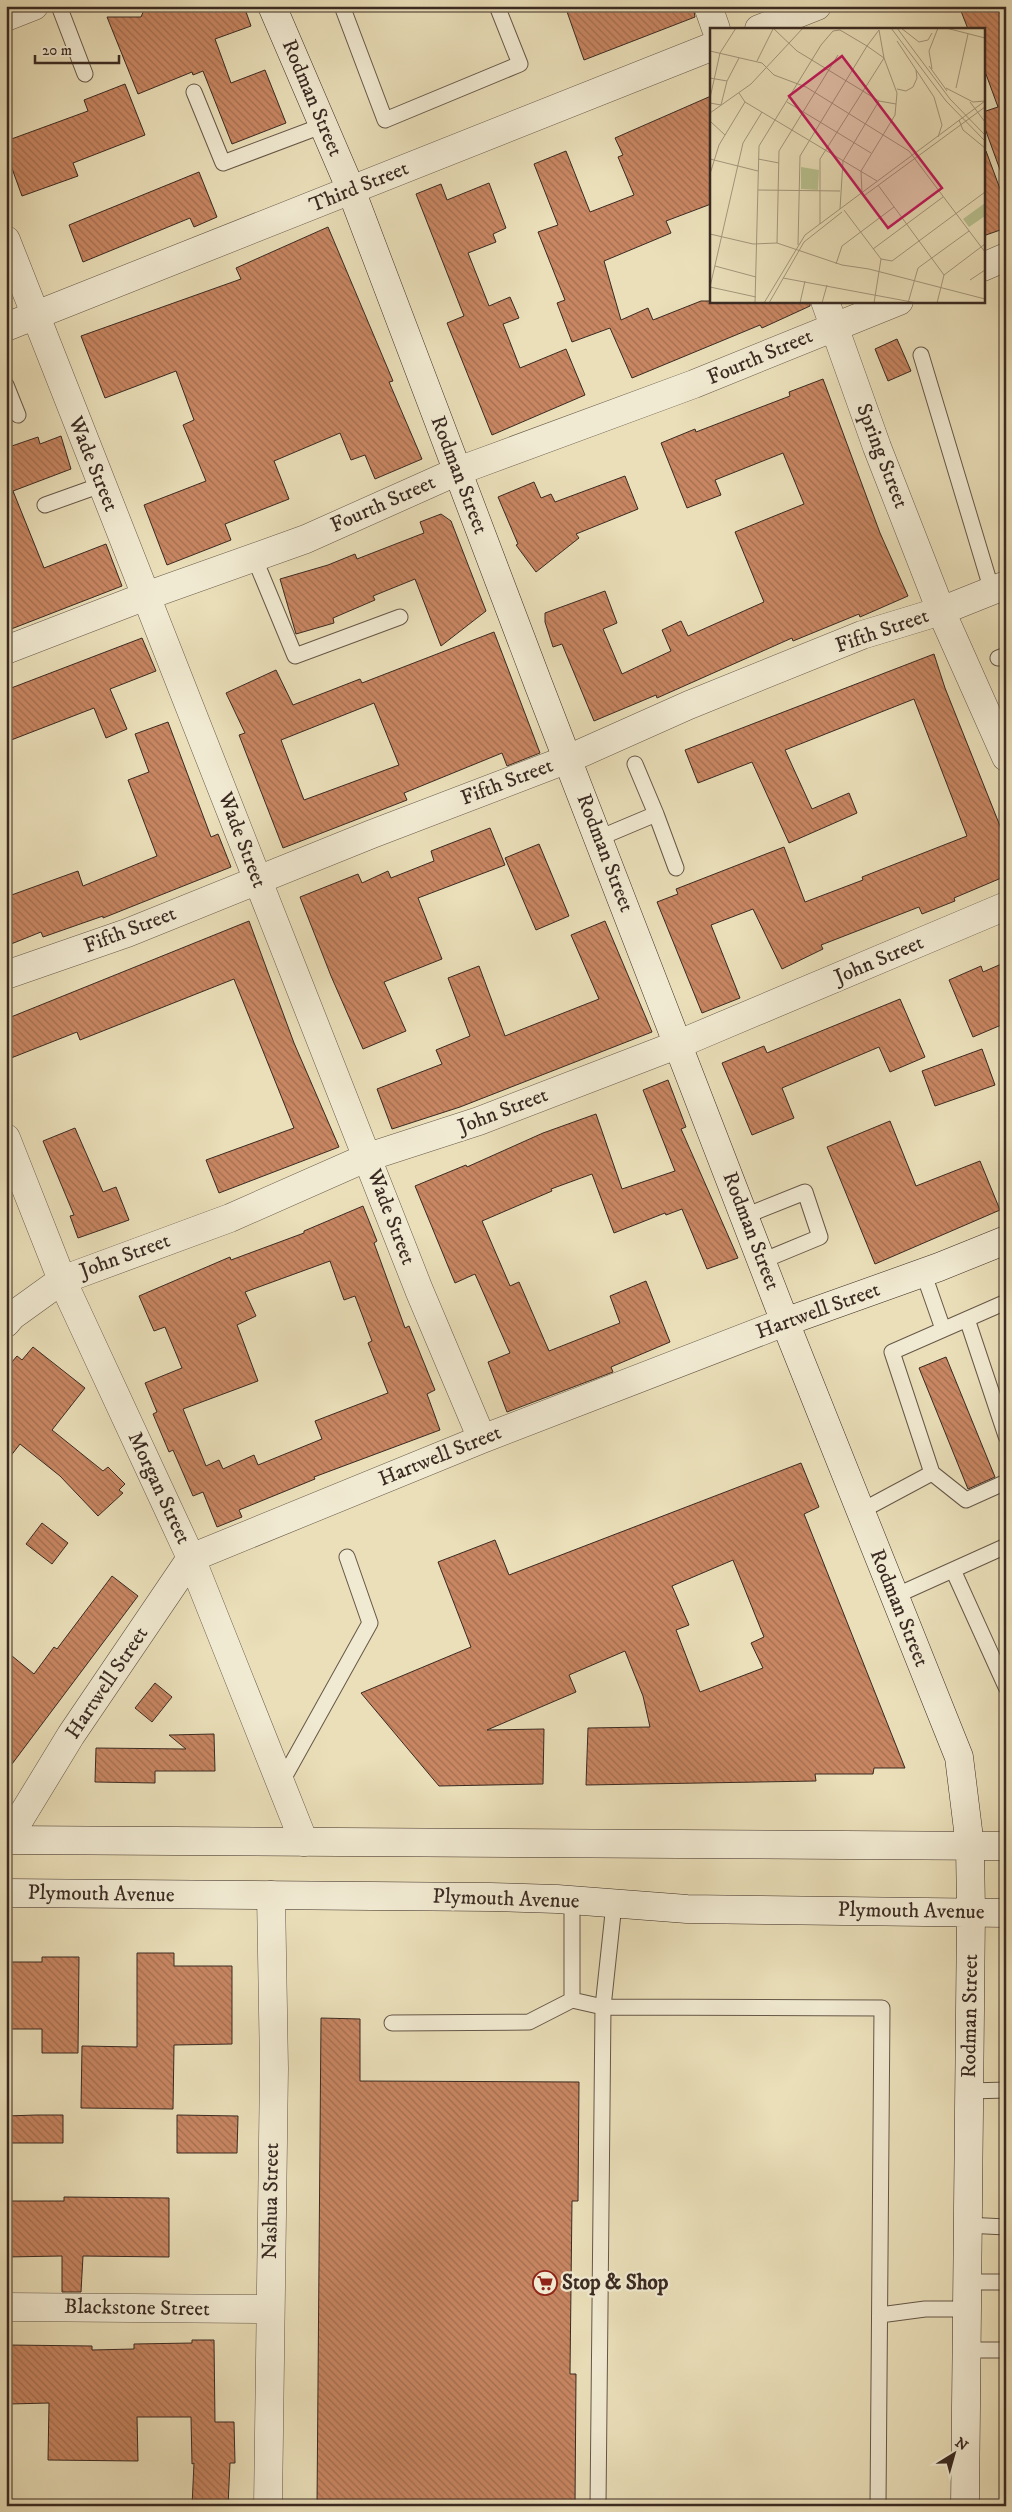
<svg xmlns="http://www.w3.org/2000/svg" width="1012" height="2512" font-family="'IM FELL DW Pica',serif">
	<defs>
		<pattern id="building-back-hatch" width="6" height="6" patternUnits="userSpaceOnUse" patternTransform="scale(1.25)"><rect width="6" height="6" fill="#c88662"/><path d="M-1 5l2 2M0 0l6 6M5-1l2 2" fill="none" stroke="#a36e50"/></pattern>
	</defs>
	<rect width="100%" height="100%" fill="#eadfb9"/>
	<filter id="stains"><feTurbulence type="fractalNoise" baseFrequency=".004" numOctaves="4"/><feColorMatrix values="0 0 0 0 .2 0 0 0 0 .09 0 0 0 0 .02 0 0 0 .5 -.17"/></filter>
	<radialGradient id="worn" r=".72"><stop offset=".6" stop-color="#630" stop-opacity="0"/><stop offset="1" stop-color="#630" stop-opacity=".3"/></radialGradient>
	<path fill="url(#building-back-hatch)" stroke="#3a2a22" fill-rule="evenodd" d="M156 6H244L251 26 215 39 231 83 265 70 286 123 232 144 203 71 193 75 192 72 138 94 107 17H141L144 10Z
		M565 6H693L695 17 584 60Z
		M959 6H997L1006 29V177L1003 178 983 123V112L998 107 983 66V29H968Z
		M125 84 145 135 73 163 78 176 22 196 6 152V141L88 111 84 100Z
		M711 96V204L666 221 671 233 604 261 621 320 648 308 653 320 701 301H810V306L762 328 760 325 632 378 610 328 572 342 557 303 565 300 538 232 558 225 534 164 566 151 590 212 634 195 618 157 623 155 615 138Z
		M983 151H986L1006 205V228L983 236Z
		M199 172 217 217 194 227 190 218 83 262 69 225Z
		M489 183 506 228 493 234 496 242 468 253 489 306 510 297 519 318 503 324 520 368 566 349 585 395 492 435 447 323 464 316 416 194 441 184 447 200Z
		M328 227 393 381 389 382 422 459 375 479 365 455 351 460 340 433 274 461 289 499 225 524 231 540 167 565 144 505 206 481 183 425 194 420 176 371 105 398 81 336 241 279 236 268Z
		M897 339 911 371 888 381 875 349Z
		M823 379 880 533 908 596 860 617 859 614 793 641 792 638 657 698 656 695 594 721 562 644 553 647 545 622V613L605 591 617 623 603 629 622 674 671 651 662 630 681 621 688 636 764 602 735 532 804 504 783 453 715 480 721 495 687 508 661 443 695 429 696 432 790 396 789 392Z
		M61 436 71 469 13 491 44 568 106 544 122 586 6 631V448L38 437 40 444Z
		M625 476 638 509 576 534 579 538 536 572 516 545 518 544 498 497 534 482 541 498 551 494 555 502Z
		M441 514 451 521 486 611 441 646 415 579 373 596 375 600 333 618 334 623 296 634 280 579 328 565 355 554 357 559 424 533 420 522Z
		M494 632 540 753 507 766 502 753 404 793 407 800 283 848 239 735 245 733 226 693 276 670 293 705 360 679 362 683ZM374 703 399 765 304 800 281 740Z
		M142 638 156 671 110 689 127 729 106 738 94 708 6 742V690Z
		M934 654 945 688 1006 841V876L954 898 955 901 922 914 919 907 821 945 823 949 782 969 753 909 711 925 740 998 702 1013 657 902 678 894 676 889 784 847 805 902 863 880 862 877 967 836 914 699 785 750 812 809 849 793 857 813 789 843 752 762 698 783 685 750Z
		M168 722 211 837 218 834 231 867 103 918V916L43 937 41 932 6 946V897L78 871 83 886 157 856 128 780 149 772 135 734Z
		M490 828 505 865 418 898 442 959 384 982 406 1031 363 1049 331 976 300 897 358 874 362 883 388 871 391 878 434 861 431 851Z
		M539 844 569 916 536 930 505 858Z
		M249 921 294 1043 339 1147 219 1193 206 1160 294 1128 234 979 80 1040 77 1032 6 1060V1019Z
		M605 921 652 1032 460 1107 392 1129 377 1089 442 1064 436 1050 470 1036 448 978 479 966 505 1036 599 999 571 935Z
		M1006 962V1023L973 1037 949 980 981 966 983 972Z
		M900 999 925 1057 890 1072 879 1047 782 1088 794 1118 752 1135 722 1063 764 1046 767 1053Z
		M982 1049 995 1085 935 1106 922 1071Z
		M668 1080 686 1127 681 1129 738 1258 707 1269 682 1209 666 1215 665 1213 614 1233 592 1174 551 1189 552 1191 482 1221 510 1286 519 1282 549 1351 620 1323 610 1296 646 1281 670 1342 611 1367 613 1372 507 1412 488 1362 510 1353 475 1274 455 1283 415 1186 466 1165 467 1167 543 1133 596 1114 622 1189 675 1171 643 1090Z
		M890 1121 916 1186 980 1161 1000 1210 875 1264 827 1147Z
		M75 1128 103 1192 116 1187 129 1220 78 1238 70 1216 74 1215 43 1141Z
		M363 1206 377 1241 374 1243 405 1328 409 1326 435 1390 427 1394 440 1430 314 1477 315 1479 239 1510 242 1517 217 1527 203 1492 193 1496 173 1450 169 1452 153 1414 157 1412 145 1383 182 1368 165 1327 154 1331 139 1296 230 1257 231 1260 304 1233V1231ZM330 1261 344 1300 355 1296 372 1341 368 1343 388 1393 315 1421 322 1439 258 1465 254 1455 223 1469 219 1460 206 1466 183 1409 258 1381 237 1325 256 1316 245 1292Z
		M33 1347 85 1388 52 1430 103 1471 108 1467 125 1484 119 1490 123 1493 98 1516 60 1476 20 1444 6 1462V1369L17 1356 22 1360Z
		M946 1357 995 1477 968 1489 919 1368Z
		M801 1463 819 1507 804 1514 905 1768H874L873 1774H815L816 1781 586 1785 588 1728 650 1727 643 1696 625 1651 569 1675 576 1692 487 1730 544 1729 543 1784 439 1786 361 1693 471 1647 438 1562 495 1540 509 1575ZM733 1560 764 1637 751 1643 763 1668 700 1692 676 1630 689 1625 672 1586Z
		M42 1523 68 1543 52 1564 26 1544Z
		M112 1576 138 1596 6 1772V1651L34 1674 54 1647 57 1649Z
		M155 1683 172 1697 152 1722 135 1708Z
		M214 1734 215 1771H155V1783L95 1782 96 1748 186 1749 169 1735Z
		M137 1953H174V1966H232V2044L174 2045 173 2109 81 2108 82 2046 137 2047Z
		M42 1957H79L78 2053H42V2029H6V1962H42Z
		M321 2018 360 2019V2081L579 2082 578 2201H572L570 2374H576L575 2506H317Z
		M36 2115H63V2143H6V2116Z
		M177 2115 238 2116 237 2153H177Z
		M64 2197 169 2198V2257L83 2256 81 2292H62V2256L6 2257V2201H64Z
		M192 2340H214L215 2422H234L235 2463H230L228 2506H192L194 2463 192 2464 191 2417H137L138 2461 48 2460 49 2403 9 2404 8 2345 92 2346V2350L134 2349V2344L192 2343Z"/>
	<g fill="none" stroke-linecap="round" stroke-linejoin="round">
		<defs>
			<path id="service" d="M59 6 85 74
				M342 6 385 120 520 64 497 6
				M194 92 223 163 324 125
				M921 355 992 591
				M6 385 18 415
				M45 505 101 485
				M254 557 295 656 400 617
				M998 658 1006 655
				M656 814 676 868
				M599 838 656 814 635 764
				M745 1216 805 1192 820 1237 762 1261
				M923 1272 943 1329
				M967 1319 1006 1436
				M932 1473 966 1500 1006 1482
				M861 1511 932 1473 892 1352 1006 1302
				M953 1570 1006 1687
				M895 1596 1006 1546
				M281 1783 370 1623 347 1557
				M572 2000 603 2007 882 2008 878 2506
				M392 2023 529 2022 572 2000V1900
				M970 2091 1006 2090
				M966 2225 1006 2227
				M967 2282H1006
				M880 2315 925 2309H966
				M966 2350H1006
				M598 2506 603 2007 614 1904"/>
			<path id="minor" d="M708 6 716 29
				M759 29 817 6
				M6 240 419 1290 482 1439
				M983 267 1006 257
				M825 301 877 447 941 611 1006 757
				M6 327 711 47
				M6 650 146 596 306 539 458 471 694 384 899 301
				M6 975 127 933 372 834 568 759 689 705 862 635 941 611 1006 585
				M6 1138 62 1280 191 1558 304 1842
				M6 1323 12 1316 62 1280 230 1218 368 1157 479 1121 679 1044 1006 906
				M7 1840 71 1735 191 1558 482 1439 785 1322
				M6 2307 269 2309
				M268 2506 274 2068 271 1895"/>
			<path id="tertiary" d="M6 17 34 6"/>
			<path id="secondary" d="M272 6 351 190 539 686 785 1322 959 1757 970 1846 971 1912 965 2506
				M785 1322 939 1267 1006 1240
				M6 1840 1006 1846
				M6 1893 490 1897 557 1899 687 1909 1006 1913"/>
		</defs>
		<use href="#service" stroke="#665748" stroke-width="17"/>
		<use href="#minor" stroke="#665748" stroke-width="29"/>
		<use href="#tertiary" stroke="#665748" stroke-width="29"/>
		<use href="#secondary" stroke="#3a2a22" stroke-width="29"/>
		<use href="#service" stroke="#f1ead2" stroke-width="15"/>
		<use href="#minor" stroke="#f1ead2" stroke-width="28"/>
		<use href="#tertiary" stroke="#f1ead2" stroke-width="28"/>
		<use href="#secondary" stroke="#f1ead2" stroke-width="28"/>
	</g>
	<defs>
		<symbol id="supermarket-ring" viewBox="-11 -11 22 22"><circle r="9.5" fill="#f1ead2" stroke="#8f2418" stroke-width="1.5"/><path d="M-6-5.5h2.5l.6 2H6L4.5 2H-2.5L-4.4-4H-6ZM-1.5 3.2a1.3 1.3 0 1 0 .1 0ZM3 3.2a1.3 1.3 0 1 0 .1 0Z" fill="#8f2418"/></symbol>
	</defs>
	<g fill-rule="evenodd">
		<use href="#supermarket-ring" x="531" y="2269" width="28" height="28"/>
	</g>
	<g text-anchor="middle" dominant-baseline="central" stroke-width="4.5" stroke-linejoin="round" paint-order="stroke">
		<g font-size="21" fill="#3a2a22" stroke="#f1ead2">
			<text transform="translate(312 98) rotate(67)">Rodman Street</text>
			<text transform="translate(359 187) rotate(-22)">Third Street</text>
			<text transform="translate(760 357) rotate(-23)">Fourth Street</text>
			<text transform="translate(882 456) rotate(69)">Spring Street</text>
			<text transform="translate(93 464) rotate(68)">Wade Street</text>
			<text transform="translate(459 475) rotate(69)">Rodman Street</text>
			<text transform="translate(383 504) rotate(-24)">Fourth Street</text>
			<text transform="translate(882 631) rotate(-19)">Fifth Street</text>
			<text transform="translate(507 782) rotate(-21)">Fifth Street</text>
			<text transform="translate(242 840) rotate(69)">Wade Street</text>
			<text transform="translate(605 853) rotate(69)">Rodman Street</text>
			<text transform="translate(130 930) rotate(-21)">Fifth Street</text>
			<text transform="translate(879 960) rotate(-23)">John Street</text>
			<text transform="translate(503 1111) rotate(-21)">John Street</text>
			<text transform="translate(391 1217) rotate(69)">Wade Street</text>
			<text transform="translate(751 1231) rotate(69)">Rodman Street</text>
			<text transform="translate(125 1256) rotate(-20)">John Street</text>
			<text transform="translate(818 1311) rotate(-20)">Hartwell Street</text>
			<text transform="translate(440 1456) rotate(-22)">Hartwell Street</text>
			<text transform="translate(159 1488) rotate(65)">Morgan Street</text>
			<text transform="translate(899 1608) rotate(68)">Rodman Street</text>
			<text transform="translate(107 1683) rotate(-56)">Hartwell Street</text>
			<text transform="translate(101 1894) rotate(1)">Plymouth Avenue</text>
			<text transform="translate(506 1899) rotate(2)">Plymouth Avenue</text>
			<text transform="translate(911 1911) rotate(1)">Plymouth Avenue</text>
			<text transform="translate(970 2016) rotate(-89)">Rodman Street</text>
			<text transform="translate(271 2201) rotate(-89)">Nashua Street</text>
			<text transform="translate(137 2308) rotate(1)">Blackstone Street</text>
		</g>
		<g font-size="21" font-weight="bold" fill="#3a2a22" stroke="#f1ead2" text-anchor="start">
			<text x="562" y="2283">Stop &amp; Shop</text>
		</g>
	</g>
	<g transform="translate(710 28)">
		<rect width="275" height="275" fill="#eadfb9"/>
		<path d="M91 139 109 142 108 162 91 161ZM275 175V188L259 199 253 191Z" fill="#b8c18f"/>
		<path fill="none" stroke="#a4977d" stroke-width="1" d="M63 0 87 23 143 57 169 73 186 76M181 0 236 73 275 113M187 0 240 71 275 107M191 0 209 14 218 12 222 5M236 0 275 10M169 2 174 30 187 65 185 87 173 107M169 2 157 18 174 30M187 13 224 69 232 97 228 109M0 23 52 35 64 47 96 59 199 123 275 224M10 25 26 0M47 33 63 1M219 38 237 63M222 41 219 23 228 0M0 50 17 53M236 60 263 74 275 73M246 60 258 6M187 61 196 63 203 59 207 50 206 42M29 65 35 74 167 153M0 70 10 25M77 74 161 125M260 74 275 94M0 75 11 77 17 53 29 30M0 85 41 56 93 0M249 92 253 102 275 120M0 93 15 107M0 131 48 143M48 131 69 135M0 146 9 117 35 74M168 157 234 247M48 162 130 163M152 165 151 143 173 107M155 167 275 79M130 181 133 133 169 73M134 182 171 231 164 275M110 196V131L174 30M0 206 43 216 67 215 132 237 159 241 275 271M67 215 69 123 128 27M163 221 233 169M171 231 182 233 275 164M126 236 132 218 184 179M5 238 46 249M73 250 207 275M260 252 275 242M0 259 33 115 52 84M0 259 46 269M45 275 49 118 111 17 123 3 130 2 157 18 90 128 88 217M54 275 95 207 275 73M59 275 94 214 132 184M90 275 95 253M112 275 117 257M198 275 208 240 259 203M227 275 234 247 275 216"/>
		<path fill="#c2185b" fill-opacity="0.15" stroke="#c2185b" stroke-width="2.5" d="M132 28 232 160 178 200 79 68Z"/>
		<rect width="275" height="275" fill="none" stroke="#3a2a22" stroke-width="2.5"/>
	</g>
	<rect width="1012" height="2512" fill="none" stroke="#eadfb9" stroke-width="25"/>
	<rect x="8" y="8" width="997" height="2497" fill="none" stroke="#3a2a22" stroke-width="2.5"/>
	<rect x="12" y="12" width="987" height="2487" fill="none" stroke="#3a2a22"/>
	<g transform="translate(954 2454) rotate(37)" stroke="#f1ead2" stroke-width="4" paint-order="stroke">
	<path d="M0-4L9 19L0 12L-9 19Z" fill="#3a2a22"/>
	<text y="-8" font-size="14" font-weight="bold" text-anchor="middle" fill="#3a2a22">N</text>
	</g>
	<path d="M35 55v8h84v-8" fill="none" stroke="#3a2a22" stroke-width="2.5"/>
	<text x="42" y="55" font-size="15" fill="#3a2a22" stroke="#f1ead2" stroke-width="4" paint-order="stroke">20 m</text>
	<rect width="100%" height="100%" filter="url(#stains)"/>
	<rect width="100%" height="100%" fill="url(#worn)"/>
</svg>
